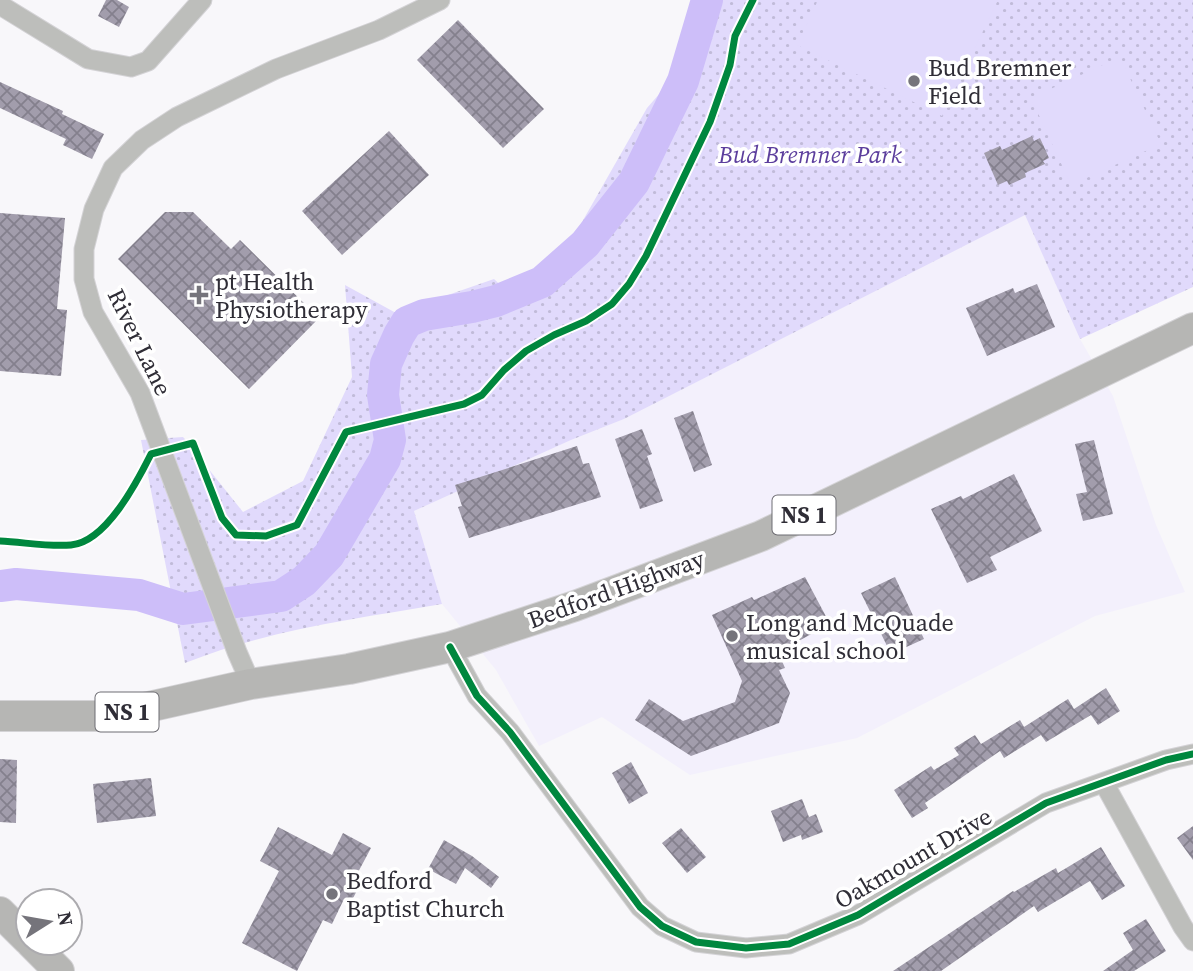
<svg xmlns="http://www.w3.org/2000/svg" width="1193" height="971" font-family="'Source Serif 4',serif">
	<defs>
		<pattern id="park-dots" width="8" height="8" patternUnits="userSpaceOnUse" patternTransform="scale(1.75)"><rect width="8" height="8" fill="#e1dafc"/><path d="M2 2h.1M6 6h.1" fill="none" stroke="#c1bbd9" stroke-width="1.8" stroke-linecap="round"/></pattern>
		<pattern id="building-cross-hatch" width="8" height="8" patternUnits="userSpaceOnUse" patternTransform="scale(1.75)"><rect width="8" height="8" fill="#a29dac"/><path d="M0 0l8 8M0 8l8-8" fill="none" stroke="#84808d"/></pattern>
	</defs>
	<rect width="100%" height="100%" fill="#f8f7fa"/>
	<path fill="#f3f0fc" d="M1025 214 1080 339 1113 396 1156 525 1185 592 1095 616 857 738 690 775 602 717 539 746 496 670 442 604 414 511 571 440 624 419Z"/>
	<path fill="url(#park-dots)" d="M704 0H1193V287L1080 339 1025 215 624 419 571 440 414 511 442 604C355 619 267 630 185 663L141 440 183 437 243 512 303 481 352 377 345 285 396 313 494 279 513 297 536 280 574 236 647 108 687 62Z"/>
	<path fill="#e1dafc" d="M818 0H998L942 116 797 45Z
		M1120 57 1161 144 1071 185 1031 98Z"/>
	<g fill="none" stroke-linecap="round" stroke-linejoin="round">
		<path stroke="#cdbef9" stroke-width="32" d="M0 586 16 584 139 595 183 609 281 596 304 581 329 555 385 459 390 440 383 395 386 364 399 335 407 322 424 315 472 307 496 301 542 282 585 244 634 182 683 81 707 0"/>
	</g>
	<path fill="url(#building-cross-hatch)" d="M106 0H117L129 7 119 27 98 16Z
		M458 20 544 109 503 148 417 60Z
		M0 82 63 111 62 114 104 134 92 159 63 145 66 139 0 108Z
		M389 131 429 175 342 255 302 211Z
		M1032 136 1034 141 1040 138 1049 158 1043 161 1045 164 1025 173 1026 177 1009 185 1007 181 998 185 984 153 1000 146 1002 150Z
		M165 212H193L231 249 240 240 319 318 249 389 118 259Z
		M0 213 65 218 57 309 67 310 61 376 0 371Z
		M1037 284 1055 327 987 356 966 308 1013 288 1015 293Z
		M693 411 712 465 694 472 674 418Z
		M642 429 652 454 647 456 663 501 640 509 615 439Z
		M1094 440 1113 514 1083 521 1076 494 1087 492 1075 444Z
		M577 446 583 464 589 463 601 497 469 538 458 507 462 506 455 485Z
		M1014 474 1042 531 990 557 997 570 967 583 931 509 961 496 963 499Z
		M805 577 830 624 778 652 785 668 779 670 790 693 779 723 691 756 635 720 649 699 683 721 735 702 742 681 712 615 752 597 754 600Z
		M895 577 924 639 891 654 861 593Z
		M1106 688 1120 711 1098 725 1091 715 1046 742 1041 735 1004 758 1000 751 925 803 928 808 912 818 894 790 931 766 934 770 959 755 954 748 975 735 981 744 1020 720 1024 727 1068 699 1074 709Z
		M0 759 17 760 16 823 0 822Z
		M631 762 648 793 629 804 612 773Z
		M151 778 156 816 97 823 93 784Z
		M802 799 809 817 816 814 823 832 802 840 801 835 783 842 771 811Z
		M1193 826V860L1177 838Z
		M278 827 332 855 343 833 371 848 356 876 363 879 351 902 344 899 332 924 323 920 297 971 242 943 279 871 260 861Z
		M681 828 706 857 687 873 662 843Z
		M444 840 472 856 499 877 491 888 465 868 456 884 428 869Z
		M1101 847 1125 886 1102 900 1090 881 1038 912 1034 906 941 971H893L1013 891 1014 892 1056 868 1058 873Z
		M1146 919 1166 951 1134 971H1103L1133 950 1123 933Z"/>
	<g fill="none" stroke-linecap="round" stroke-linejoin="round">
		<defs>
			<path id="street" d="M0 5 88 59 131 67 148 61 202 0
				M450 647 477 696 510 732 640 907 662 926 696 942 746 948 789 944 858 915 1046 803 1166 760 1193 754
				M251 684 237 652 140 393 93 312 84 279V249L94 209 113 168 142 140 177 117 276 69 379 30 440 0
				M1104 783 1183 927 1193 941"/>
			<path id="primary" d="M0 716H108L251 684 349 669 450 647 575 606 761 536 1193 328
				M0 912 28 940
				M31 943 59 971"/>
		</defs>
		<use href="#street" stroke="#d4d3d6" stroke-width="21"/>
		<use href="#primary" stroke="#d4d3d6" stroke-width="32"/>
		<use href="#street" stroke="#bdbebb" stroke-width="19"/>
		<use href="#primary" stroke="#b6b6b4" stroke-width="30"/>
		<defs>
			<path id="cycleway" d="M0 541C23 542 48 547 71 545 106 542 137 482 151 454L193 443 222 518 236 535 266 536 297 525 346 432 464 404 482 395 504 370 526 351 554 335 586 321 612 304 629 284 646 256 710 122 730 65 735 36 753 0
				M450 647 477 696 510 732 640 907 662 926 696 942 746 948 789 944 858 915 1046 803 1166 760 1193 754"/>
		</defs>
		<use href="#cycleway" stroke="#fff" stroke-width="11"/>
		<use href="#cycleway" stroke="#00873e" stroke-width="7"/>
	</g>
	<g fill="#75747b" stroke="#fff" stroke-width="2.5">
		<circle cx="914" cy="81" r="7"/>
		<path d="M195.5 284.5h7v7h7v7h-7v7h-7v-7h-7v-7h7z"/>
		<circle cx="732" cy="636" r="7"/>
		<circle cx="332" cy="894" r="7"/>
	</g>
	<g text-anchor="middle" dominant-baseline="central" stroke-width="7" stroke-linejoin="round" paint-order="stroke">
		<g fill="#fff" stroke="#6d6c72" stroke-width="2">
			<rect x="772.5" y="495.5" width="63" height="39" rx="5"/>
			<rect x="95.5" y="692.5" width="63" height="39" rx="5"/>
		</g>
		<g font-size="23" font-weight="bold" fill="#2f2d36">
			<text x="804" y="515">NS 1</text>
			<text x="127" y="712">NS 1</text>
		</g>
		<g font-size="24" fill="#2f2d36" stroke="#fff" text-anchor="start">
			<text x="928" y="67">Bud Bremner<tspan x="928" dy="28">Field</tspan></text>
			<text x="215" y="281">pt Health<tspan x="215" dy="28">Physiotherapy</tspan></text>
			<text x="746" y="622">Long and McQuade<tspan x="746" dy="28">musical school</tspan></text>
			<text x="346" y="880">Bedford<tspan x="346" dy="28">Baptist Church</tspan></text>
		</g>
		<g font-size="24" font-style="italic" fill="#5c3e9d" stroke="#fff">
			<text x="810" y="154">Bud Bremner Park</text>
		</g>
		<g font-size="24" fill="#2f2d36" stroke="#fff">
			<text transform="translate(140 342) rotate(64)">River Lane</text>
			<text transform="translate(616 589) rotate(-20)">Bedford Highway</text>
			<text transform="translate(913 858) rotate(-30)">Oakmount Drive</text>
		</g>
	</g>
	<g transform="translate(49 922) rotate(79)"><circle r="33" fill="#ffffff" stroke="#acabaf" stroke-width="2"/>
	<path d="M0-5L12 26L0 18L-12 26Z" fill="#75747b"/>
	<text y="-10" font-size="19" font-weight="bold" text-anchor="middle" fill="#2f2d36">N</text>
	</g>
</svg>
